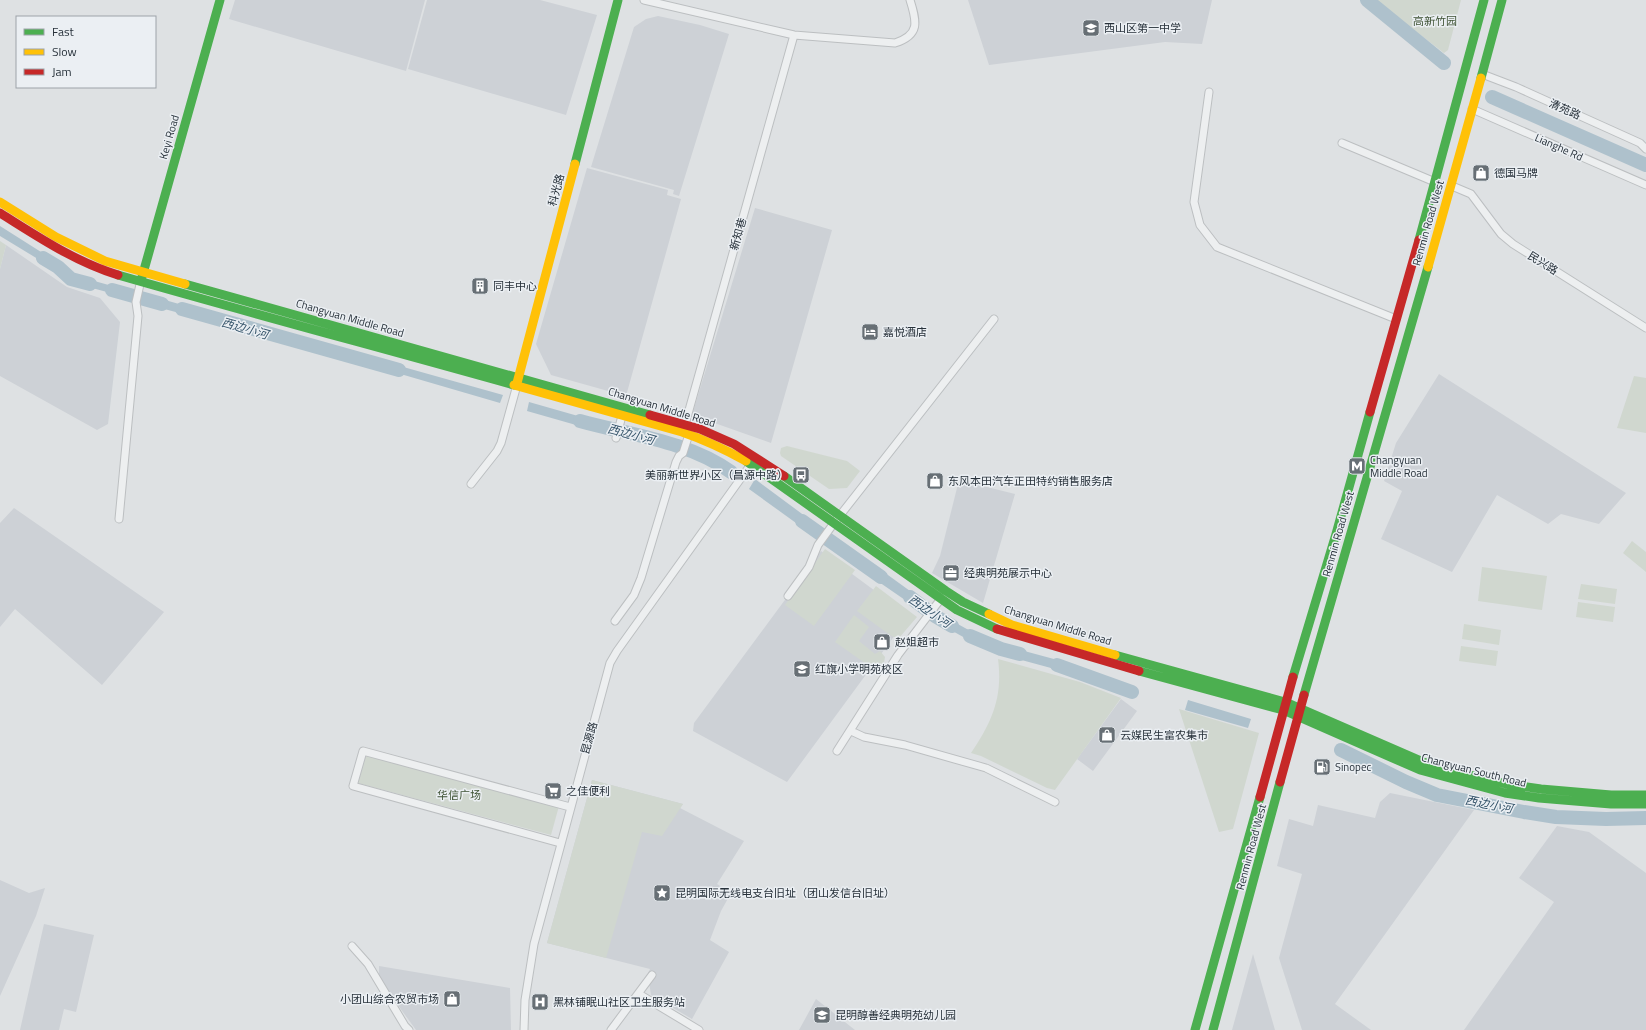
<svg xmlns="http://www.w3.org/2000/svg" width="1646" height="1030" font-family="'Titillium Web','Noto Sans SC',sans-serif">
	<rect width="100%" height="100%" fill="#dee1e3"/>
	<path fill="#cdd1d6" d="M235 0H425L406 71 229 19Z
		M427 0H540L597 15 566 115 408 69Z
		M968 0H1212L1202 44 1165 42 989 65Z
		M658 16 700 25 729 34 679 196 673 194 674 190 591 167 634 27 646 19Z
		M587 168 668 190 667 195 681 199 626 396 551 375 536 344Z
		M755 208 832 230 771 443 692 415Z
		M6 245 67 287 100 298 120 322 108 424 97 430 0 376V269Z
		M1439 374 1626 493 1599 524 1561 514 1548 524 1497 495 1452 572 1381 539 1402 491 1384 481 1396 443Z
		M959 480 1015 494 983 603 932 573 940 556Z
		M14 508 164 612 102 685 15 609 0 627V523Z
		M821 551 909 616 787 782 693 731 694 723Z
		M1121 699 1137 711 1093 771 1077 759Z
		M592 780 683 804 680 808 744 841 717 884 731 893 721 911 710 940 729 952 692 1019 651 995 649 982 653 976 648 973 650 969 547 943Z
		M1390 793 1474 810 1335 1004 1371 1030H1302L1279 958 1302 874 1277 866 1289 819 1313 826 1318 805 1375 818 1380 802Z
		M1557 826 1589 832 1646 873V1030H1464L1554 902 1519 878Z
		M0 880 29 893 45 888 36 916 0 996Z
		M44 924 94 935 76 1012 64 1009 59 1030H20Z
		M1253 954 1275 1030H1232Z
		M379 966 510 988 511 1030H416L379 979Z
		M816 999 855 1030H799Z"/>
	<path fill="#d0d7cf" d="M1375 0H1461L1448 50 1444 53Z
		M0 241 6 245 0 269Z
		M1634 376 1646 378V433L1617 428Z
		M787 446 847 461 860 471 847 488 829 489 781 456 780 453 781 448Z
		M1632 541 1646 552V572L1623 553Z
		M825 549 855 570 814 626 785 605Z
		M1482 567 1547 576 1542 610 1478 601Z
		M1581 584 1617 589 1615 604 1578 599Z
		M876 586 917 617 899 638H896L890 635 857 611Z
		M1578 602 1615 607 1613 622 1576 617Z
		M854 615 869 627 859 641 875 654 880 651 885 657 884 663 879 666 872 668 835 642Z
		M1464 624 1501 630 1499 645 1462 639Z
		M1461 646 1498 651 1496 666 1459 661Z
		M998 659 1080 682 1121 698 1055 790 1047 788 981 756 971 753C992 722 1003 697 998 659Z
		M1179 709 1259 733 1233 829 1219 832Z
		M366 754 559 806 551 835 358 783Z
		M592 780 683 804 662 836 642 832 606 958 547 943Z"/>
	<path fill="#aec1cc" d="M0 226 60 264 56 270 0 236Z
		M73 275 130 291 129 298 70 282Z
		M144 294 200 310 198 318 142 303Z
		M208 312 260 327 258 335 206 321Z
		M269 329 312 341 310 349 266 337Z
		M321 345 369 356 367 363 319 352Z
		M382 361 503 395 500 403 380 368Z
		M529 402 599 422 597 431 527 411Z
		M629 429 681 443 677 450 627 437Z
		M691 446 734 467 729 474 688 455Z
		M755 479 821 528 814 536 749 489Z
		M831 534 861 557 856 566 824 544Z
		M870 562 928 604 921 611 863 571Z
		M938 613 974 633 989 639 987 648 965 638 933 620Z
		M1002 645 1076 665 1073 674 1000 654Z
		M1089 670 1133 687 1131 697 1086 680Z
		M1188 700 1251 719 1248 728 1185 710Z"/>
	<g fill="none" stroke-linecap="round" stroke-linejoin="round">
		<path stroke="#aec1cc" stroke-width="14" d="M1367 0 1444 63
			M1492 97 1646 165
			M43 258 58 267 71 279 90 284
			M112 290 162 304
			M182 309 399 370
			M580 421C630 435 688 441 731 472
			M802 521 881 577
			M910 597 935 616 952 626
			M970 636 1001 649 1020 654
			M1057 665 1132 692
			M1341 750 1406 782 1437 795 1524 812 1556 817 1606 819 1646 818"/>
		<defs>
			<path id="street" d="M644 0 794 35 895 43C920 35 917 22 910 0
				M1482 74 1516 87 1640 143 1646 149
				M1209 92 1194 202 1200 225 1217 247 1396 319
				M1472 109 1646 185
				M1342 143 1435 182
				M1452 186 1471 194 1501 234 1513 244 1646 328
				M684 428 794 35
				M616 438 622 416
				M471 484 497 451 501 443 517 385
				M119 519 138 316 136 302 141 280
				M788 596 809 567 818 545 834 523 994 319
				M615 621 634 595 641 578 676 462 679 456 683 453 690 431
				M851 731 864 737 905 745 986 768 1055 802
				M837 751 898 655 943 596
				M560 843 353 786 363 751 570 807
				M352 946 368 964 405 1026 409 1030
				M639 994 699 1030
				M524 1030 525 1000 534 944 610 663 617 651 754 460
				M611 1030 652 975"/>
		</defs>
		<use href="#street" stroke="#bcbfc1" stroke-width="9"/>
		<use href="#street" stroke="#edeff0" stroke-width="7"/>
		<path stroke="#4caf50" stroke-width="9" d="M1481 78 1502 0
			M575 164 618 0
			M1419 240 1484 0
			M118 275C250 313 382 348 514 385
			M142 277 220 0
			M185 284 650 415
			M746 461 957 610 997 629
			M784 476 946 591 963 602 989 614
			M1115 655 1285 702 1423 762 1462 773 1506 784 1541 789 1611 795H1646
			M1139 671 1283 710 1420 770 1505 793 1539 798 1611 804H1646
			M1293 677 1336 534 1370 412
			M1304 695 1428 267
			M1195 1030 1260 797
			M1213 1030 1280 782"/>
		<path stroke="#ffc107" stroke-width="9" d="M0 202 56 237 105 261 185 284
			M1428 267 1481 78
			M517 383 575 164
			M514 385 682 432C705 440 726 450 746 461
			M989 614 1012 625 1115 655"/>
		<path stroke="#c62828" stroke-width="9" d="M0 213C37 236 75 262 118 275
			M1370 412 1419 240
			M650 415 700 429 734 444 784 476
			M997 629 1139 671
			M1280 782 1304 695
			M1260 797 1293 677"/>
	</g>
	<defs>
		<symbol id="school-square" viewBox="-11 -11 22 22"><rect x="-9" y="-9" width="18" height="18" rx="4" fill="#676f75" stroke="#ebeff3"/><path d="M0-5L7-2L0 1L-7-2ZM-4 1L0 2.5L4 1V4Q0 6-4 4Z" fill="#fff"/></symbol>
		<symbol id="shop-square" viewBox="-11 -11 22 22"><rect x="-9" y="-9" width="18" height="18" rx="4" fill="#676f75" stroke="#ebeff3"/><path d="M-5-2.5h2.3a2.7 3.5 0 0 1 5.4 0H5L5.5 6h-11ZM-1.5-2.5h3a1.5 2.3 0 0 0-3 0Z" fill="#fff"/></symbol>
		<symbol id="building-square" viewBox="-11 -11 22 22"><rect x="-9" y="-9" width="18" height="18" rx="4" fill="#676f75" stroke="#ebeff3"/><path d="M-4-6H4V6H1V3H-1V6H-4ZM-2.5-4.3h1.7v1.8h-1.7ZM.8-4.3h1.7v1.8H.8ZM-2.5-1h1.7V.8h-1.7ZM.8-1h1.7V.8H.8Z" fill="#fff"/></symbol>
		<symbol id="hotel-square" viewBox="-11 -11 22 22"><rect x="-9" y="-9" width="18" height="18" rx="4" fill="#676f75" stroke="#ebeff3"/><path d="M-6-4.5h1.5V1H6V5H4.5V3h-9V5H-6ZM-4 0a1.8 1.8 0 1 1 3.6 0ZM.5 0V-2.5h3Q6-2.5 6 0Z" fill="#fff"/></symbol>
		<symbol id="metro-square" viewBox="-11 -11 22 22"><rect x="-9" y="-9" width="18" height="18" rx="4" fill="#676f75" stroke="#ebeff3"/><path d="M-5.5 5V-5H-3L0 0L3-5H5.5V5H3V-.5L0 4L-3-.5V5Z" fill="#fff"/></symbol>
		<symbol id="bus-square" viewBox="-11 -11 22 22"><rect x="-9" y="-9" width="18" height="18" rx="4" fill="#676f75" stroke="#ebeff3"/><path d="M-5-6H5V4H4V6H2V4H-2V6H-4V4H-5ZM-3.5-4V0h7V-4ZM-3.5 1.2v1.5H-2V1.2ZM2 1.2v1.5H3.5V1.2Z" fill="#fff"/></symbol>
		<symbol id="office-square" viewBox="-11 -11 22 22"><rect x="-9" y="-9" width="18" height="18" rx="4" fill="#676f75" stroke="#ebeff3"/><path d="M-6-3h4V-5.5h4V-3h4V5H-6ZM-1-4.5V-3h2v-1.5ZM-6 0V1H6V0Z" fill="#fff"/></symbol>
		<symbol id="fuel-square" viewBox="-11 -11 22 22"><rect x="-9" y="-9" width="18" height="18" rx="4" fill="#676f75" stroke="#ebeff3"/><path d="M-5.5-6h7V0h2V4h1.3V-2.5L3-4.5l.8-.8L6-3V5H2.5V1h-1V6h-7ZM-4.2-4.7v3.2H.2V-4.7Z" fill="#fff"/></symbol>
		<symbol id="supermarket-square" viewBox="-11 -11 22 22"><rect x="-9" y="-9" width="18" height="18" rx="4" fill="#676f75" stroke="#ebeff3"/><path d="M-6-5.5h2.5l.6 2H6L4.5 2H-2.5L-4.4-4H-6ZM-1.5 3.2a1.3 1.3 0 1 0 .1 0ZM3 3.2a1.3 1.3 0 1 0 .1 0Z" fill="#fff"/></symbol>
		<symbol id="sight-square" viewBox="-11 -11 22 22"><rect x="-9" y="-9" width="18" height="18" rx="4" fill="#676f75" stroke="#ebeff3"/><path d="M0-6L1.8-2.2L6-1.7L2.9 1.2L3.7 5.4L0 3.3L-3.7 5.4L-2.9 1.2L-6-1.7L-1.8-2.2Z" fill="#fff"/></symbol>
		<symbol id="hospital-square" viewBox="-11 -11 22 22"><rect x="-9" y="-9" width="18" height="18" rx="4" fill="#676f75" stroke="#ebeff3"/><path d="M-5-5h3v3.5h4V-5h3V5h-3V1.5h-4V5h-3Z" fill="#fff"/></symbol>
	</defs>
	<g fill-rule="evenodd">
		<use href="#school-square" x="1081" y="18" width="20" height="20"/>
		<use href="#shop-square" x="1471" y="163" width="20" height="20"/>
		<use href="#building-square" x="470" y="276" width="20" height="20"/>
		<use href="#hotel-square" x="860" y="322" width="20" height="20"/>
		<use href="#metro-square" x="1347" y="456" width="20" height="20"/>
		<use href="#bus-square" x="791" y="465" width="20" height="20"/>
		<use href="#shop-square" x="925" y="471" width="20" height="20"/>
		<use href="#office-square" x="941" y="563" width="20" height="20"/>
		<use href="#shop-square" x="872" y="632" width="20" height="20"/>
		<use href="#school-square" x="792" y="659" width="20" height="20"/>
		<use href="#shop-square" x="1097" y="725" width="20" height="20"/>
		<use href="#fuel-square" x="1312" y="757" width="20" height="20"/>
		<use href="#supermarket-square" x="543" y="781" width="20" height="20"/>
		<use href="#sight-square" x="652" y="883" width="20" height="20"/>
		<use href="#shop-square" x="442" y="989" width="20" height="20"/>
		<use href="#hospital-square" x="530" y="992" width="20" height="20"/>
		<use href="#school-square" x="812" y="1005" width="20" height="20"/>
	</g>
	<g text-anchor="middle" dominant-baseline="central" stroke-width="3" stroke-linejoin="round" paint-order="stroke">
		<g font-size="11" fill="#405436" stroke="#ebeff3">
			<text x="1435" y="21">高新竹园</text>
			<text x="459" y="795">华信广场</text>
		</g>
		<g font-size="11" fill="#27313a" stroke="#ebeff3" text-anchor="start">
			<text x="1104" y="28">西山区第一中学</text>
			<text x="1494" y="173">德国马牌</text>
			<text x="493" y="286">同丰中心</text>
			<text x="883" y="332">嘉悦酒店</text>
			<text x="1370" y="460">Changyuan<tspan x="1370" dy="13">Middle Road</tspan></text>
			<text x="788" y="475" text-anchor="end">美丽新世界小区（昌源中路）</text>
			<text x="948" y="481">东风本田汽车正田特约销售服务店</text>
			<text x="964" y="573">经典明苑展示中心</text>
			<text x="895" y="642">赵姐超市</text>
			<text x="815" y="669">红旗小学明苑校区</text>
			<text x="1120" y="735">云媒民生富农集市</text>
			<text x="1335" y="767">Sinopec</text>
			<text x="566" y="791">之佳便利</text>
			<text x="675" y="893">昆明国际无线电支台旧址（团山发信台旧址）</text>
			<text x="439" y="999" text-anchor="end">小团山综合农贸市场</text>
			<text x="553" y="1002">黑林铺眠山社区卫生服务站</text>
			<text x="835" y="1015">昆明醇善经典明苑幼儿园</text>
		</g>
		<g font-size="11" fill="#27313a" stroke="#ebeff3">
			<text transform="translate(1565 109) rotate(24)">清苑路</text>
			<text transform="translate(169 137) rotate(-74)">Keyi Road</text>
			<text transform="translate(1559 147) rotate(24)">Lianghe Rd</text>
			<text transform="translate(556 190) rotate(-75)">科光路</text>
			<text transform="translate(1428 223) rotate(-74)">Renmin Road West</text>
			<text transform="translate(738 234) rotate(-74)">新知巷</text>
			<text transform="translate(1543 263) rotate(32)">民兴路</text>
			<text transform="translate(350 318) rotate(16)">Changyuan Middle Road</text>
			<text transform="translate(662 407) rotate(17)">Changyuan Middle Road</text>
			<text transform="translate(1338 534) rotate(-74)">Renmin Road West</text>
			<text transform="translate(1058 625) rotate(17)">Changyuan Middle Road</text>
			<text transform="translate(589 738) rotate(-74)">昆源路</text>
			<text transform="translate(1474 770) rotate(14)">Changyuan South Road</text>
			<text transform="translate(1251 847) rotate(-75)">Renmin Road West</text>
		</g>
		<g font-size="12" font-style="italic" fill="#35546a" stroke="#ebeff3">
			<text transform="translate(245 328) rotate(16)">西边小河</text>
			<text transform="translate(631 434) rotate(15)">西边小河</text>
			<text transform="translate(930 611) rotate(34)">西边小河</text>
			<text transform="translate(1489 804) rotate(11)">西边小河</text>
		</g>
	</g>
	<rect x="16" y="16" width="140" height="72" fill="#ebeff3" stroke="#9da3a9"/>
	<rect x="24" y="29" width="20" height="6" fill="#4caf50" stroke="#9da3a9"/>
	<text x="52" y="36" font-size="12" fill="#27313a">Fast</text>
	<rect x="24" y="49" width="20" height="6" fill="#ffc107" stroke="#9da3a9"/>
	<text x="52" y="56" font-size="12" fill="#27313a">Slow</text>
	<rect x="24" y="69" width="20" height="6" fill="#c62828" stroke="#9da3a9"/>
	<text x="52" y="76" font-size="12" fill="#27313a">Jam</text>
</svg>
